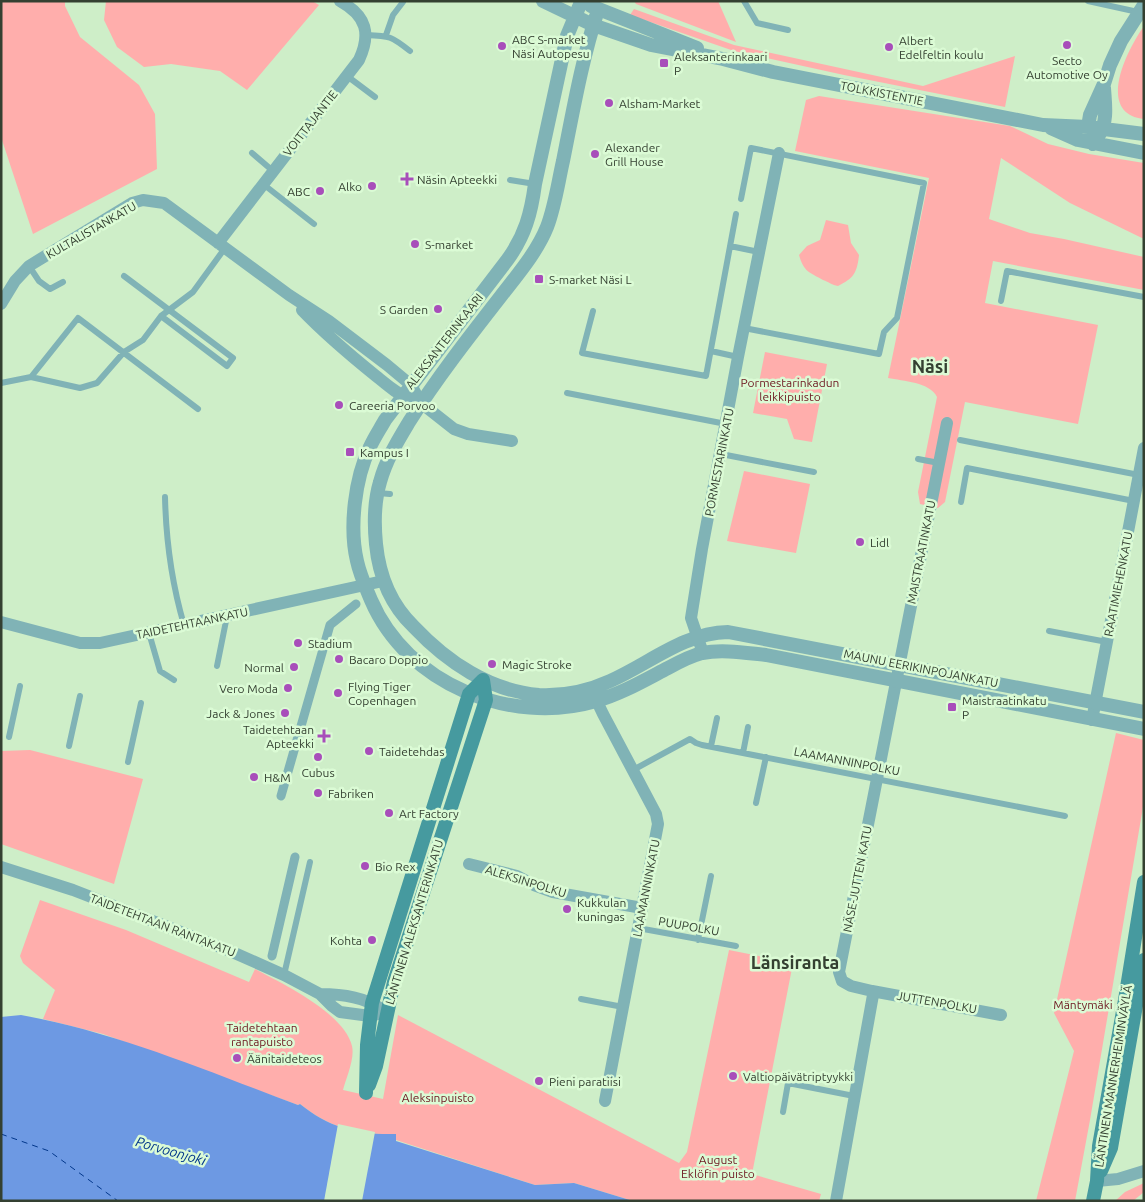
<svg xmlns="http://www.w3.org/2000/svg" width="1145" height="1202" font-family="Ubuntu,sans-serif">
	<rect width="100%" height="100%" fill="#ceeec8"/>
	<path fill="#ffaeac" d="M1 1H65V6L80 37 139 85 155 114 157 169 33 234 1 137Z
		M106 1H312L319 5 247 90 220 71 171 64 144 67 117 47 104 20Z
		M634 1H718L736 42 636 4Z
		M634 9 734 45 923 86 1015 56 1005 107 844 75 734 51 630 15Z
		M1144 26V119C1095 113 1127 50 1144 26Z
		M819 96 1010 126 1048 144 1089 154 1144 163V239L1070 203 1001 158 989 219 1030 233 1064 239 1144 257V290L993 261 985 303 1098 325 1078 424 965 402 945 502 938 508 920 504 918 492 937 397C930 382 903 381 888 378L929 178 795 151 806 100Z
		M826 220 848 225 851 243 859 255C857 273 854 278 838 286 832 285 829 282 823 280 809 272 804 272 799 255L807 246 820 240Z
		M765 352 827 364 812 442 794 439 787 419 753 413Z
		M744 471 810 484 796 553 727 541Z
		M1116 733 1144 740V801L1090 1120 1075 1201H1036L1074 1051 1054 1013Z
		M30 750 143 779 114 884 1 844V751Z
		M40 900 126 930 249 982 255 969C283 984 344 1013 352 1046 355 1059 346 1078 343 1090L383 1099 398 1015 679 1163 687 1152 729 950 793 963 752 1174 821 1194 819 1201H633L574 1183 535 1185 396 1140V1134C357 1135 330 1128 300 1104L298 1105 103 1034 43 1019 55 990 23 963 20 956Z
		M1144 1183V1192L1133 1201H1115L1125 1192Z"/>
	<path fill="#6d99e3" d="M21 1015C116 1032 207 1071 298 1105L300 1104C330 1128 357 1135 396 1134V1141L535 1185 574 1183 633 1201H1V1017Z"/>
	<path fill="#ceeec8" d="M338 1124 375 1132 362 1201H324Z"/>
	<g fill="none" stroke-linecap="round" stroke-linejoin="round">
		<path stroke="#02378b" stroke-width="1" stroke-dasharray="6 5" stroke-linecap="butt" d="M1 1134 49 1151 118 1201"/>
		<path stroke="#80b3b6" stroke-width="6" d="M744 1 757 23 788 30
			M1088 1 1138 12
			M366 35C390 36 391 36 410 51
			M386 35 393 15 403 2
			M347 76 375 97
			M252 153 273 171
			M510 180 535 184
			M263 184 314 224
			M741 199 751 148 924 183 897 318 884 332 879 354 744 328
			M730 246 759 252
			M29 266 39 281 50 289 63 282
			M124 276 233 358 227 366 161 316
			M1001 301 1007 271 1144 297
			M593 311 582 353 706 376 736 214
			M711 351 738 357
			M31 377 78 318 198 409
			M1 383 31 377 80 388 97 383 124 352 143 340 161 316 193 292 225 248
			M567 393 726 424
			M960 440 1139 475
			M721 454 814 472
			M918 459 939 463
			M378 493 390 494
			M165 497C166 540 172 584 184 625
			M961 502 967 468 1134 501
			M1049 631 1107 642
			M149 633 160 671 174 680
			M217 666 227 616
			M9 737 20 686
			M69 746 80 696
			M711 746 717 718
			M743 753 748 727
			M128 762 141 703
			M633 770 690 739 696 743 702 745 1065 816
			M756 803 766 757
			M638 928 736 946
			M698 940 711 876
			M284 975 310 862
			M581 999 623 1007
			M783 1112 788 1083 854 1096"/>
		<path stroke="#80b3b6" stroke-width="9" d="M281 796 330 625 356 604
			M272 956 295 857"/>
		<path stroke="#80b3b6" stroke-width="12" d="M218 243 359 60C371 34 367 16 340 1
			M1 304 15 281 29 266 132 203 143 200 164 203 289 295 329 321 387 365 411 385 421 403 454 429 468 434 512 441
			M302 310C325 334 350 355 376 376 387 385 398 395 412 400
			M1 622 80 643H100L383 581
			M703 653 691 618 702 549 738 357 779 153
			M593 693 603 714 656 814 658 824 605 1101
			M1092 720 1144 448
			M469 864 517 876 534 885 553 892 642 908
			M1 867 73 890 230 951 284 975 320 994 332 1006 340 1012 370 1016 387 1012
			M872 991 1001 1015
			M320 994C340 994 363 997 380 1008
			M1097 1181 1118 1179 1144 1171
			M836 1201 873 995 872 991 851 986 842 981 839 972 947 423"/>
		<path stroke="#80b3b6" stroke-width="14" d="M543 1 593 25 651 45 723 59 773 72 1043 125 1088 127 1144 134
			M581 2 567 36 535 184C531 214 525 235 508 259L385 420C380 429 374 438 370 447 355 478 349 527 357 561 360 575 366 588 371 600 407 684 510 726 596 701 621 694 645 680 668 668 679 662 690 656 702 653 723 649 746 653 766 655L1144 729
			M591 6 697 48
			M598 10C582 59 573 111 563 161 558 183 555 206 547 227 537 252 518 274 501 296 469 337 437 378 409 422 397 442 386 460 380 482 374 502 374 524 376 544 379 575 391 605 414 627 447 662 490 691 539 695 562 696 588 691 610 681 649 664 683 633 728 632L1144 712
			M1051 128 1078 140 1144 153
			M1099 135C1108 121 1105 104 1104 88
			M1093 144 1088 127 1090 115 1104 84 1110 65 1121 41 1144 5"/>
		<path stroke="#469a9f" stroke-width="14" d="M369 1085 376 1066 394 982 486 700 483 680
			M366 1093 367 1045 372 1003 469 694 483 680
			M1101 1171 1111 1148 1144 960
			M1093 1201 1097 1181 1099 1146 1125 1000 1144 882"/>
	</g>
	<g fill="#a84eba" stroke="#dbfbd5" stroke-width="2">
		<circle cx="1067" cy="45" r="5"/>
		<circle cx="502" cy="46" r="5"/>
		<circle cx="889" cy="47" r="5"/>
		<rect x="659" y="58" width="10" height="10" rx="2.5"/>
		<circle cx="609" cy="103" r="5"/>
		<circle cx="595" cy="154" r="5"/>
		<path d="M404.5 171.5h5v5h5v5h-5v5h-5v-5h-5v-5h5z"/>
		<circle cx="372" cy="186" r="5"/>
		<circle cx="320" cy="191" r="5"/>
		<circle cx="415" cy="244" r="5"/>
		<rect x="534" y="274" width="10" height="10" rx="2.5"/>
		<circle cx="438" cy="309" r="5"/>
		<circle cx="339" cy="405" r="5"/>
		<rect x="345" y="447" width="10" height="10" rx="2.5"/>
		<circle cx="860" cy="542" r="5"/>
		<circle cx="298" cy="643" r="5"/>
		<circle cx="339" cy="659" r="5"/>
		<circle cx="492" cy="664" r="5"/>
		<circle cx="294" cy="667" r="5"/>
		<circle cx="288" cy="688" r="5"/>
		<circle cx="338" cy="693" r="5"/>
		<rect x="947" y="702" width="10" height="10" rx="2.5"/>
		<circle cx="285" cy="713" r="5"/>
		<path d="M321.5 728.5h5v5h5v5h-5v5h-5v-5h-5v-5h5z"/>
		<circle cx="369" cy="751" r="5"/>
		<circle cx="318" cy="757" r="5"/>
		<circle cx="254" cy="777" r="5"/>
		<circle cx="318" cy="793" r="5"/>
		<circle cx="389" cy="813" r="5"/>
		<circle cx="365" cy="866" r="5"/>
		<circle cx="567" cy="909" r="5"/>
		<circle cx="372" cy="940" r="5"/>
		<circle cx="237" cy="1058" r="5"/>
		<circle cx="733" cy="1076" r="5"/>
		<circle cx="539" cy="1081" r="5"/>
	</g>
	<g text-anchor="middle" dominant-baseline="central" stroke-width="5" stroke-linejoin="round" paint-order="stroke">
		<g font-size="12" fill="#344031" stroke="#dbfbd5" text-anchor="start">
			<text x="512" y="39">ABC S-market<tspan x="512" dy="14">Näsi Autopesu</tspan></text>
			<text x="899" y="40">Albert<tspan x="899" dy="14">Edelfeltin koulu</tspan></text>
			<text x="674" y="56">Aleksanterinkaari<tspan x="674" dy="14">P</tspan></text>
			<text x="1067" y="60" text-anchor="middle">Secto<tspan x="1067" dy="14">Automotive Oy</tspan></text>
			<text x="619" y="103">Alsham-Market</text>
			<text x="605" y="147">Alexander<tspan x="605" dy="14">Grill House</tspan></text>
			<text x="417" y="179">Näsin Apteekki</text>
			<text x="362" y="186" text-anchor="end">Alko</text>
			<text x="310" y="191" text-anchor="end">ABC</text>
			<text x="425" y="244">S-market</text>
			<text x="549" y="279">S-market Näsi L</text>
			<text x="428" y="309" text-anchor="end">S Garden</text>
			<text x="349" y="405">Careeria Porvoo</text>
			<text x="360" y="452">Kampus I</text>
			<text x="870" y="542">Lidl</text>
			<text x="308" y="643">Stadium</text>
			<text x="349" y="659">Bacaro Doppio</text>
			<text x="502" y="664">Magic Stroke</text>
			<text x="284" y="667" text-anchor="end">Normal</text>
			<text x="348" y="686">Flying Tiger<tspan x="348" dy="14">Copenhagen</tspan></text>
			<text x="278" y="688" text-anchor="end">Vero Moda</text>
			<text x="962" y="700">Maistraatinkatu<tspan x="962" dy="14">P</tspan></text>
			<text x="275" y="713" text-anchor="end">Jack &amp; Jones</text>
			<text x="314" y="729" text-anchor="end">Taidetehtaan<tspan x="314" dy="14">Apteekki</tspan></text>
			<text x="379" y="751">Taidetehdas</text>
			<text x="318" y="772" text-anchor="middle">Cubus</text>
			<text x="264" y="777">H&amp;M</text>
			<text x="328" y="793">Fabriken</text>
			<text x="399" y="813">Art Factory</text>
			<text x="375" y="866">Bio Rex</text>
			<text x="577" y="902">Kukkulan<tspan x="577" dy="14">kuningas</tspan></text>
			<text x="362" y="940" text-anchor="end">Kohta</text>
			<text x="247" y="1058">Äänitaideteos</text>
			<text x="743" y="1076">Valtiopäivätriptyykki</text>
			<text x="549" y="1081">Pieni paratiisi</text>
		</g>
		<g font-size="12" fill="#344031" stroke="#dbfbd5">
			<text transform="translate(882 93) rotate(11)">TOLKKISTENTIE</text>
			<text transform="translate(310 123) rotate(-52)">VOITTAJANTIE</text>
			<text transform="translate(91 230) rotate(-30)">KULTALISTANKATU</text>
			<text transform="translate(444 341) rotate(-52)">ALEKSANTERINKAARI</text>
			<text transform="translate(719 462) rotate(-79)">PORMESTARINKATU</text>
			<text transform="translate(921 552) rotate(-79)">MAISTRAATINKATU</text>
			<text transform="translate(1118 584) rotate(-79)">RAATIMIEHENKATU</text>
			<text transform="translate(192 623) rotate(-12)">TAIDETEHTAANKATU</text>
			<text transform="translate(921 668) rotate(11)">MAUNU EERIKINPOJANKATU</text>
			<text transform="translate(847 761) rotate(11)">LAAMANNINPOLKU</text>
			<text transform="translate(857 879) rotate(-79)">NÄSE-JUTTEN KATU</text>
			<text transform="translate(526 881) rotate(17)">ALEKSINPOLKU</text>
			<text transform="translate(646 888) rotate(-79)">LAAMANNINKATU</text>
			<text transform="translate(414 922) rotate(-73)">LÄNTINEN ALEKSANTERINKATU</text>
			<text transform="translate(163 925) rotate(21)">TAIDETEHTAAN RANTAKATU</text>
			<text transform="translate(689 926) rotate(10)">PUUPOLKU</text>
			<text transform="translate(937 1002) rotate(10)">JUTTENPOLKU</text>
			<text transform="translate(1113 1076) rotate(-81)">LÄNTINEN MANNERHEIMINVÄYLÄ</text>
		</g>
		<g font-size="12" fill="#6d1720" stroke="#dbfbd5">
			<text x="790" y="382">Pormestarinkadun<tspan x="790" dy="14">leikkipuisto</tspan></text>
			<text x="1083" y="1004">Mäntymäki</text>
			<text x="262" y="1027">Taidetehtaan<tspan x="262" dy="14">rantapuisto</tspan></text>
			<text x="438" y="1097">Aleksinpuisto</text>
			<text x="718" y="1159">August<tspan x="718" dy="14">Eklöfin puisto</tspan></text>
		</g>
		<g font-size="14" font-style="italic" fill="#02378b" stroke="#dbfbd5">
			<text transform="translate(171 1151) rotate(16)">Porvoonjoki</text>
		</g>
		<g font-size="18" font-weight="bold" fill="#344031" stroke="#dbfbd5">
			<text x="930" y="366">Näsi</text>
			<text x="795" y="962">Länsiranta</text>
		</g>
	</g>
	<rect width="1145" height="1202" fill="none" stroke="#344031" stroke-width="5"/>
</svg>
